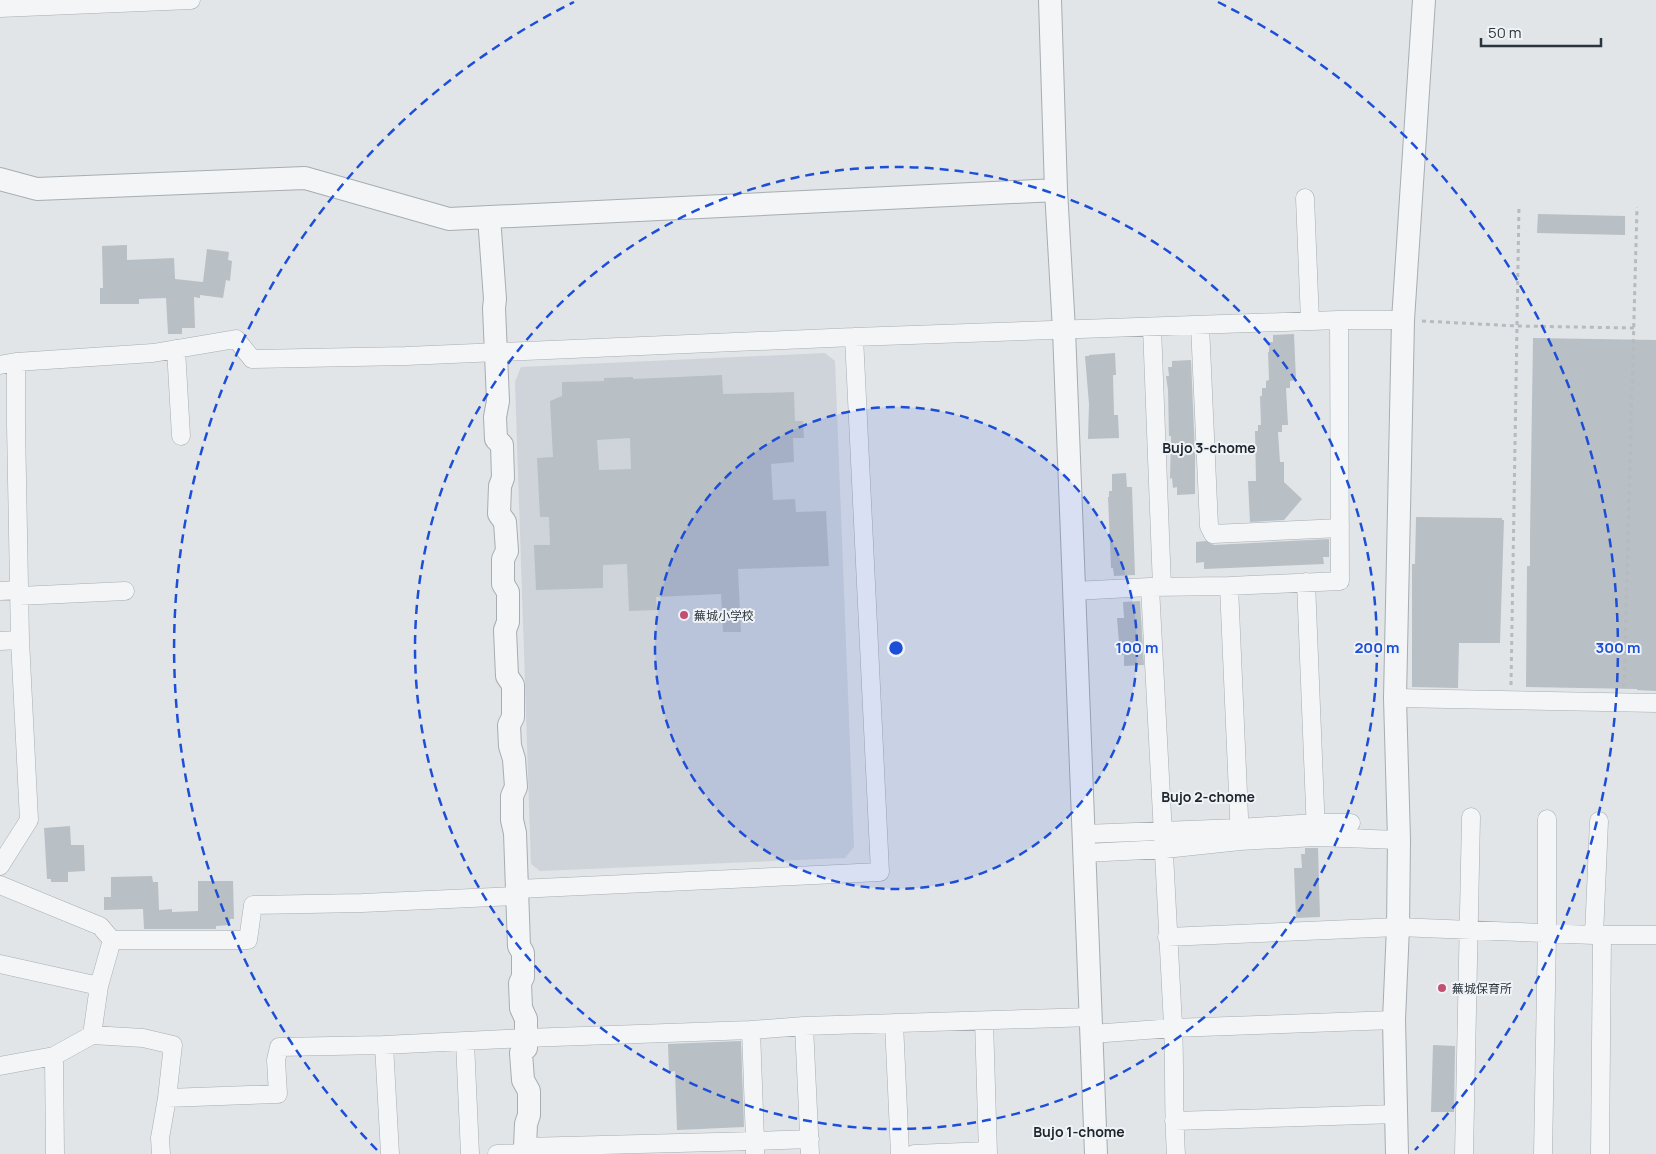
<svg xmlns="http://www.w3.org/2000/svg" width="1656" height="1154" font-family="Manrope,'Noto Sans JP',sans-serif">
	<rect width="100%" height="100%" fill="#e1e5e8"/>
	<path fill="#cfd4da" d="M825 353 835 361 854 847 845 858 540 871 531 864 515 382 521 367Z"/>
	<path fill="#b8bfc5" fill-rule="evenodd" d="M1538 214 1625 216V235L1537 233Z
		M127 245V260L174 258 175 279 203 282 207 249 229 252 228 260 232 261 230 281 226 280 223 298 200 295V298L194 297 195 328H182V334H168L166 298 139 299V304H100V288H103L102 246Z
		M1294 334 1296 380 1290 381V388H1286L1288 425H1282V432H1278L1280 462H1284V482L1302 499 1284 520 1250 522 1248 481H1256L1255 431H1258V425H1261L1260 396H1262V388H1266V381L1269 380 1268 352H1269V342H1273V335Z
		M1533 338 1656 340V691L1637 690V689L1526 687 1527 566H1530V536Z
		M1115 353 1116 375H1113L1114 415H1118L1119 438 1088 439 1089 404 1085 356H1089V355Z
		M1191 360 1195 455V494L1177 495V487L1173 488 1172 478 1170 479 1171 436H1169L1168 390 1166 376H1169L1168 367H1172V361Z
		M722 375 723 394 794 392 795 421H803L804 438H793L794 462 771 464 773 500 795 499 796 512 826 511 829 566 738 569 741 632H723L721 594 656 597 657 610 629 611 627 564 603 565V588L536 590 534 545H550L549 517H540L537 458 553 457 550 401 562 396V382L604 381V378L633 377V379ZM630 438 631 469 599 470 597 440Z
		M1126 473 1127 487H1132L1135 575 1114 576 1113 568H1111L1108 497H1109V491H1112V474Z
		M1416 517 1502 518V520H1504L1500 643H1459L1458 688 1412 687V564H1415Z
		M1329 539V557H1323L1324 564 1204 569V562L1196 563V542L1206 541 1214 545Z
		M1140 601 1144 665 1124 666V655H1120L1117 618H1124L1123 602Z
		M70 826 71 845H84L85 871 68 872V882H51V879H47L44 828Z
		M1305 848H1318L1320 917 1296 918 1294 868H1302L1301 854H1305Z
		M152 876 153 882H158L159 910 172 909V912L198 911V881H233L234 919H230V925L216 926V929H144L143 909 104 910V897H111V877Z
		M741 1041 744 1127 677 1130 675 1071 669 1072 668 1044Z
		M1433 1045 1455 1046 1454 1112H1431Z"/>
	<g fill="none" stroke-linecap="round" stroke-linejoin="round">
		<defs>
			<path id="minor" d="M0 8 191 0
				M1305 198 1310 321
				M1200 325 1209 526 1213 534 1340 528
				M1152 327 1162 587
				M176 349 181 436
				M0 365 16 362 153 353 236 339 252 359 406 356 854 337 1339 320H1403
				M1306 582 1316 833
				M1229 586 1240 840
				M1150 587C1158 733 1165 879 1173 1025 1175 1068 1173 1111 1176 1154
				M0 591 19 590
				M1074 591 1150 587 1229 586 1340 581 1339 320
				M19 596 125 591
				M0 641 20 640
				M1395 698 1656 703
				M1084 834 1239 828 1315 823H1351
				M1085 853 1165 849 1240 841 1316 837 1399 840
				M0 866 29 820 20 640 16 425V362
				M0 885 100 926 112 940
				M518 889 880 872 854 337
				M1594 935 1599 821
				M1167 937 1398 927 1594 935H1656
				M0 964 99 986
				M984 1021 988 1154
				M894 1023 900 1154
				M751 1030 804 1026
				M1092 1034 1173 1028 1394 1020
				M92 1035 143 1038 173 1045 167 1098 160 1138 161 1154
				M465 1042 470 1154
				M54 1056 55 1154
				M0 1066 54 1056 92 1035 99 986 112 940H248L253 905 362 903 518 896
				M167 1098 278 1094 276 1060 279 1047 384 1045
				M1174 1121 1396 1114
				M390 1154 384 1045 526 1038 751 1030 755 1141 525 1147
				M497 1154 528 1153
				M755 1154V1141L810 1139
				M810 1154 804 1026 1092 1017
				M914 1154 988 1151
				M1464 1154 1471 817
				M1543 1154 1547 933V819
				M1600 1154 1602 935"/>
			<path id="tertiary" d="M1050 0 1056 190 1064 330 1096 1154
				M0 179 37 189 305 178 449 219 1056 190
				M489 217 495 299 494 308 498 401 495 417 496 439 502 445 503 478 500 486 499 514 505 522 507 551 503 559V584L508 592V622L505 630 507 676 513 685V717L509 725 510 746 514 759 516 787 512 796V820L515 833 519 946 523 953V977L520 983 521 1008 526 1019V1048L521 1053 523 1080 529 1091V1115L526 1124 525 1147 529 1154
				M1397 1154 1394 1020 1398 927 1399 840 1395 698 1403 320 1424 0"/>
		</defs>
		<use href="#minor" stroke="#a7adb2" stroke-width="19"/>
		<use href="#tertiary" stroke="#a7adb2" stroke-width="24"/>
		<path stroke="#b7bbc0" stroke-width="3" stroke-dasharray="4 4" stroke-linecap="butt" d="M1422 321 1517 326 1634 328
			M1511 685 1519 205
			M1624 687 1637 207"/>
		<use href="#minor" stroke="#f3f5f7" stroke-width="18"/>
		<use href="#tertiary" stroke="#f3f5f7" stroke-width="22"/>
	</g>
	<circle cx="896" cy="648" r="241" fill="#1d4ed8" fill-opacity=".12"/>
	<g fill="none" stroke="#1d4ed8" stroke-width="2.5" stroke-dasharray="9 6">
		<circle cx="896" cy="648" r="241"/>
		<circle cx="896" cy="648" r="481"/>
		<path d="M377 1150A722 722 0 0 1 574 2M1218 2A722 722 0 0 1 1415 1150"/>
	</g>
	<g fill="#c35072" stroke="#f0f3f6" stroke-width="2">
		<circle cx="684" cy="615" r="5"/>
		<circle cx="1442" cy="988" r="5"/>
	</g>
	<g text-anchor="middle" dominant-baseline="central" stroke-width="4" stroke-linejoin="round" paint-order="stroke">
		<g font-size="12" fill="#2b353e" stroke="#f0f3f6" text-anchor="start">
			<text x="694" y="615">蕪城小学校</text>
			<text x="1452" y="988">蕪城保育所</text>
		</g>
		<g font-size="14" font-weight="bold" fill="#1d262f" stroke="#f0f3f6">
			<text x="1209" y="447">Bujo 3-chome</text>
			<text x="1208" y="796">Bujo 2-chome</text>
			<text x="1079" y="1131">Bujo 1-chome</text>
		</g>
	</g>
	<circle cx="896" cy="648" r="8" fill="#1d4ed8" stroke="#f0f3f6" stroke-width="2.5"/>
	<g font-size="15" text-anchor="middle" font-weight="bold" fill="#1d4ed8" stroke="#f0f3f6" stroke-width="4" stroke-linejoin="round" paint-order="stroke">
		<text x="1137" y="653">100 m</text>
		<text x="1377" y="653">200 m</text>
		<text x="1618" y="653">300 m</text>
	</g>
	<path d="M1481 38v8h120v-8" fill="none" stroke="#2b353e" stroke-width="2.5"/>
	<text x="1488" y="38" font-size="15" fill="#2b353e" stroke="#f0f3f6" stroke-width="4" paint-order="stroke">50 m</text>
</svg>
